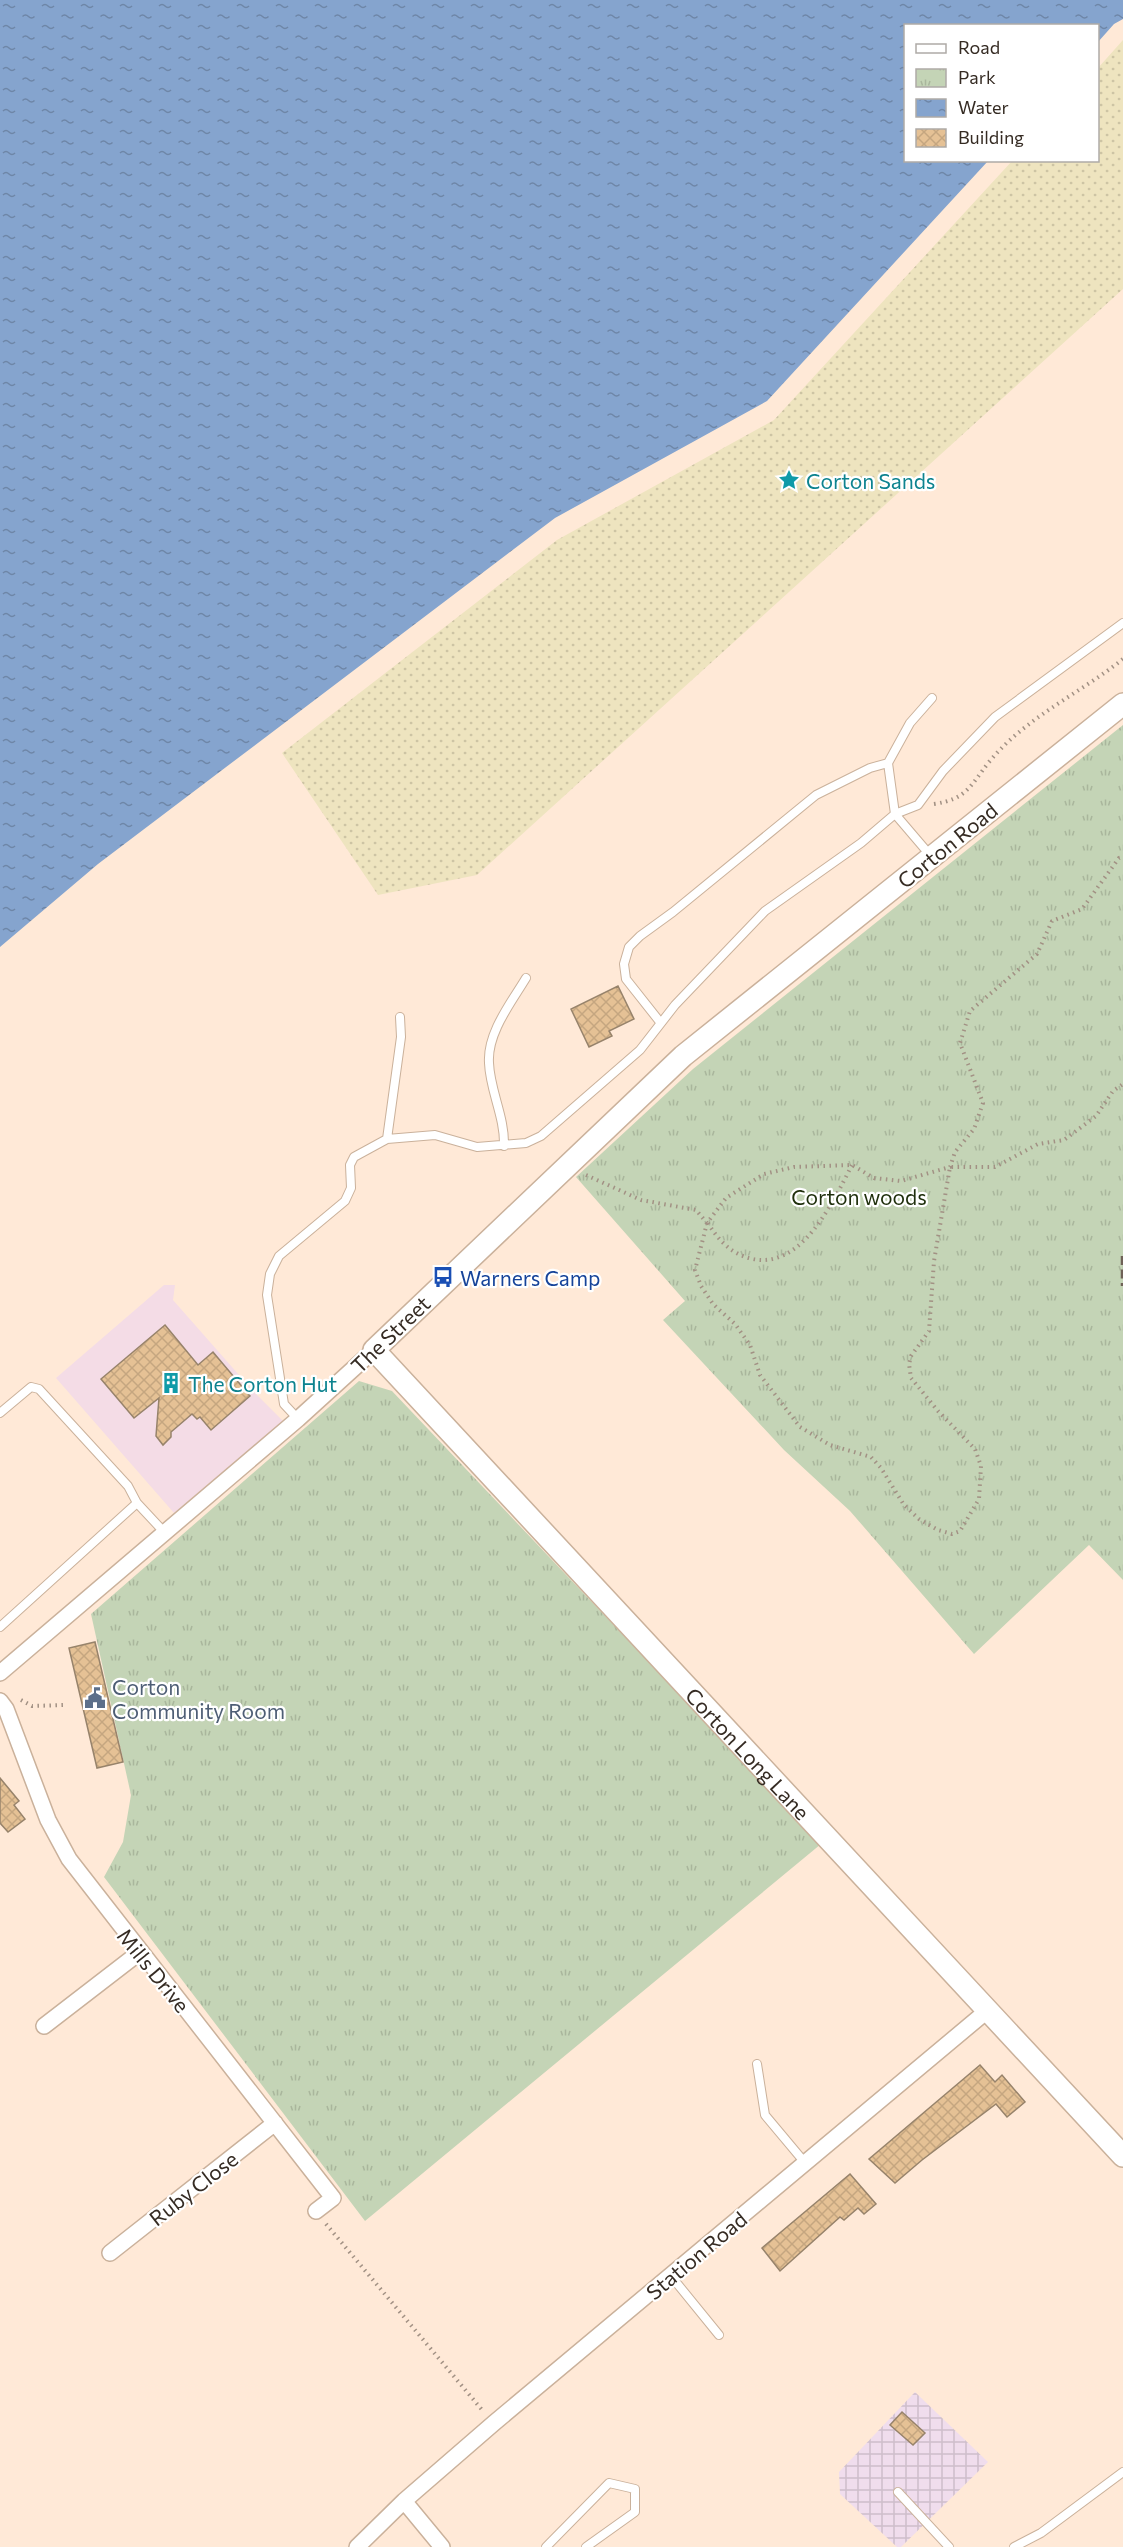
<svg xmlns="http://www.w3.org/2000/svg" width="1123" height="2547" font-family="Commissioner,sans-serif">
	<defs>
		<pattern id="industrial-grid" width="8" height="8" patternUnits="userSpaceOnUse" patternTransform="scale(1.5)"><rect width="8" height="8" fill="#f0dded"/><path d="M0 4h8M4 0v8" fill="none" stroke="#cebecb"/></pattern>
		<pattern id="sand-dots" width="8" height="8" patternUnits="userSpaceOnUse" patternTransform="scale(1.5)"><rect width="8" height="8" fill="#eee4bf"/><path d="M2 2h.1M6 6h.1" fill="none" stroke="#cdc4a4" stroke-width="1.8" stroke-linecap="round"/></pattern>
		<pattern id="park-tufts" width="24" height="20" patternUnits="userSpaceOnUse" patternTransform="scale(1.5)"><rect width="24" height="20" fill="#c4d4b6"/><path d="M3 7l-1-3M5 7V3M7 7l1-3M15 17l-1-3M17 17v-4M19 17l1-3" fill="none" stroke="#a9b69c"/></pattern>
		<pattern id="water-ripples" width="26" height="14" patternUnits="userSpaceOnUse" patternTransform="scale(1.5)"><rect width="26" height="14" fill="#85a4ce"/><path d="M2 4q2-2 4 0t4 0M15 11q2-2 4 0t4 0" fill="none" stroke="#6e86a7"/></pattern>
		<pattern id="building-cross-hatch" width="8" height="8" patternUnits="userSpaceOnUse" patternTransform="scale(1.5)"><rect width="8" height="8" fill="#e5c195"/><path d="M0 0l8 8M0 8l8-8" fill="none" stroke="#c5a680"/></pattern>
	</defs>
	<rect width="100%" height="100%" fill="#ffe9d7"/>
	<path fill="#f4dce6" d="M164 1285H175L173 1300 254 1392 283 1421 174 1513 56 1378Z"/>
	<path fill="url(#industrial-grid)" d="M915 2392 988 2462 901 2547H897L840 2494 839 2472Z"/>
	<path fill="url(#sand-dots)" d="M1123 40V289L477 875 378 895 282 753 557 540 774 420 1012 161 1098 160V68Z"/>
	<path fill="url(#park-tufts)" d="M1123 725V1580L1089 1545 974 1654 850 1511 784 1450 663 1320 685 1301 576 1177 693 1069Z
		M359 1381 392 1391 821 1844 365 2221 104 1877 123 1842 131 1795 91 1614Z"/>
	<path fill="url(#water-ripples)" d="M0 0H1123V19L1114 24 1098 42V26H906V160L988 161 767 401 555 518 98 864 0 947Z"/>
	<path fill="url(#building-cross-hatch)" stroke="#97836b" stroke-width="1.5" d="M618 986 634 1019 609 1031 612 1036 589 1047 571 1009Z
		M165 1325 198 1365 213 1352 250 1396 211 1430 200 1417 197 1419 192 1414 171 1432V1437L163 1445 156 1436 159 1398 134 1418 101 1379Z
		M95 1642 123 1762 97 1768 69 1648Z
		M0 1778 19 1801 14 1805 25 1819 8 1832 0 1823Z
		M980 2065 995 2082 1002 2075 1025 2102 1007 2117 996 2104 922 2160 895 2183 869 2159Z
		M850 2174 876 2204 864 2214 858 2208 844 2220 840 2217 780 2271 762 2248Z
		M902 2412 925 2433 913 2445 890 2425Z"/>
	<g fill="none" stroke-linecap="round" stroke-linejoin="round">
		<defs>
			<path id="service" d="M930 855 895 814 888 763 910 723 932 698
				M660 1022 626 979 624 964 629 947 640 936 673 912 816 795 870 768 888 763
				M387 1139 401 1037 400 1017
				M504 1146C505 1117 490 1091 489 1063 487 1033 511 1003 526 978
				M0 1413 31 1387 39 1389 128 1486 137 1503 165 1533
				M298 1419 284 1404 267 1295 270 1274 279 1256 345 1201 351 1188 350 1165 354 1157 387 1139 435 1135 477 1147 526 1143 541 1136 640 1050 675 1005 765 911 861 843 895 814 918 805 943 771 995 717 1123 623
				M0 1627 137 1503
				M757 2064 765 2115 806 2164
				M671 2276 719 2335
				M898 2492 949 2547
				M546 2547 609 2483 635 2489V2512L586 2547
				M1014 2547 1041 2533 1123 2472"/>
			<path id="minor" d="M0 1673 298 1419 374 1350
				M0 1701 6 1709 48 1820 69 1859 333 2198 316 2211
				M44 2026 140 1952
				M110 2253 275 2123
				M404 2501 442 2547
				M357 2547 404 2501 494 2423 988 2010"/>
			<g id="secondary">
				<path id="s1" d="M1123 704 683 1056 374 1350 1123 2156"/>
			</g>
		</defs>
		<use href="#service" stroke="#cab19b" stroke-width="10"/>
		<use href="#minor" stroke="#cab19b" stroke-width="18"/>
		<use href="#secondary" stroke="#cab19b" stroke-width="24"/>
		<path stroke="#a29184" stroke-width="4" stroke-dasharray="1.5 4.5" stroke-linecap="butt" d="M934 804C967 799 970 786 989 762 1026 717 1079 694 1123 659
			M586 1175 641 1200 696 1210 707 1223 726 1198 764 1174 794 1167 852 1165 874 1178 901 1181 950 1167 955 1152 974 1129 983 1103 960 1043 970 1011 1037 954 1052 921 1082 909 1119 858 1123 857
			M707 1223 695 1270 701 1286 713 1304 735 1324 750 1345 760 1375 800 1427 830 1445 871 1457 881 1468 904 1505 919 1519 938 1530 952 1534 960 1531 979 1499 981 1466 975 1449 938 1411 911 1378 909 1364 911 1356 929 1331 934 1261 950 1167H995L1038 1144 1064 1140 1096 1116 1113 1091 1123 1084
			M708 1223C718 1240 732 1255 753 1259 802 1269 833 1202 852 1165
			M21 1700 32 1706 65 1705
			M326 2224 483 2411"/>
		<use href="#service" stroke="#fff" stroke-width="8"/>
		<use href="#minor" stroke="#fff" stroke-width="15"/>
		<use href="#secondary" stroke="#fff" stroke-width="21"/>
		<path stroke="#6f6257" stroke-width="4.5" stroke-dasharray="9 4.5" stroke-linecap="butt" d="M1123 1256V1286"/>
	</g>
	<defs>
		<symbol id="sight-bare" viewBox="-9 -9 18 18"><path d="M0-6L1.8-2.2L6-1.7L2.9 1.2L3.7 5.4L0 3.3L-3.7 5.4L-2.9 1.2L-6-1.7L-1.8-2.2Z" fill="#0f9aa8" stroke="#fff" stroke-width="2.5" paint-order="stroke"/></symbol>
		<symbol id="bus-bare" viewBox="-9 -9 18 18"><path d="M-5-6H5V4H4V6H2V4H-2V6H-4V4H-5ZM-3.5-4V0h7V-4ZM-3.5 1.2v1.5H-2V1.2ZM2 1.2v1.5H3.5V1.2Z" fill="#1a4fb4" stroke="#fff" stroke-width="2.5" paint-order="stroke"/></symbol>
		<symbol id="building-bare" viewBox="-9 -9 18 18"><path d="M-4-6H4V6H1V3H-1V6H-4ZM-2.5-4.3h1.7v1.8h-1.7ZM.8-4.3h1.7v1.8H.8ZM-2.5-1h1.7V.8h-1.7ZM.8-1h1.7V.8H.8Z" fill="#0f9aa8" stroke="#fff" stroke-width="2.5" paint-order="stroke"/></symbol>
		<symbol id="civic-bare" viewBox="-9 -9 18 18"><path d="M-.6-6.5H3V-4.5H.6V-3L4-1V1h2V6H-6V1h2V-1L-.6-3ZM-1.2 2.5V6h2.4V2.5Z" fill="#5c6f8a" stroke="#fff" stroke-width="2.5" paint-order="stroke"/></symbol>
	</defs>
	<g fill-rule="evenodd">
		<use href="#sight-bare" x="774" y="465" width="30" height="30"/>
		<use href="#bus-bare" x="428" y="1262" width="30" height="30"/>
		<use href="#building-bare" x="156" y="1368" width="30" height="30"/>
		<use href="#civic-bare" x="80" y="1683" width="30" height="30"/>
	</g>
	<g text-anchor="middle" dominant-baseline="central" stroke-width="4.5" stroke-linejoin="round" paint-order="stroke">
		<g font-size="21" fill="#0d838f" stroke="#fff" text-anchor="start">
			<text x="806" y="480">Corton Sands</text>
			<text x="188" y="1383">The Corton Hut</text>
		</g>
		<g font-size="21" fill="#352b23" stroke="#fff">
			<text transform="translate(947 845) rotate(-39)">Corton Road</text>
			<text transform="translate(390 1334) rotate(-44)">The Street</text>
			<text stroke="none"><textPath href="#s1" startOffset="1540">Corton Long Lane</textPath></text>
			<text transform="translate(154 1970) rotate(51)">Mills Drive</text>
			<text transform="translate(193 2188) rotate(-38)">Ruby Close</text>
			<text transform="translate(696 2255) rotate(-40)">Station Road</text>
		</g>
		<g font-size="21" fill="#1f2f0c" stroke="#fff">
			<text x="859" y="1196">Corton woods</text>
		</g>
		<g font-size="21" fill="#164399" stroke="#fff" text-anchor="start">
			<text x="460" y="1277">Warners Camp</text>
		</g>
		<g font-size="21" fill="#4e5e75" stroke="#fff" text-anchor="start">
			<text x="112" y="1686">Corton<tspan x="112" dy="24">Community Room</tspan></text>
		</g>
	</g>
	<rect x="904" y="24" width="195" height="138" fill="#ffffff" stroke="#aeaaa7" stroke-width="1.5"/>
	<rect x="916" y="44" width="30" height="9" fill="#ffffff" stroke="#aeaaa7" stroke-width="1.5"/>
	<text x="958" y="54" font-size="18" fill="#352b23">Road</text>
	<rect x="916" y="69" width="30" height="18" fill="url(#park-tufts)" stroke="#aeaaa7" stroke-width="1.5"/>
	<text x="958" y="84" font-size="18" fill="#352b23">Park</text>
	<rect x="916" y="99" width="30" height="18" fill="url(#water-ripples)" stroke="#aeaaa7" stroke-width="1.5"/>
	<text x="958" y="114" font-size="18" fill="#352b23">Water</text>
	<rect x="916" y="129" width="30" height="18" fill="url(#building-cross-hatch)" stroke="#aeaaa7" stroke-width="1.5"/>
	<text x="958" y="144" font-size="18" fill="#352b23">Building</text>
</svg>
